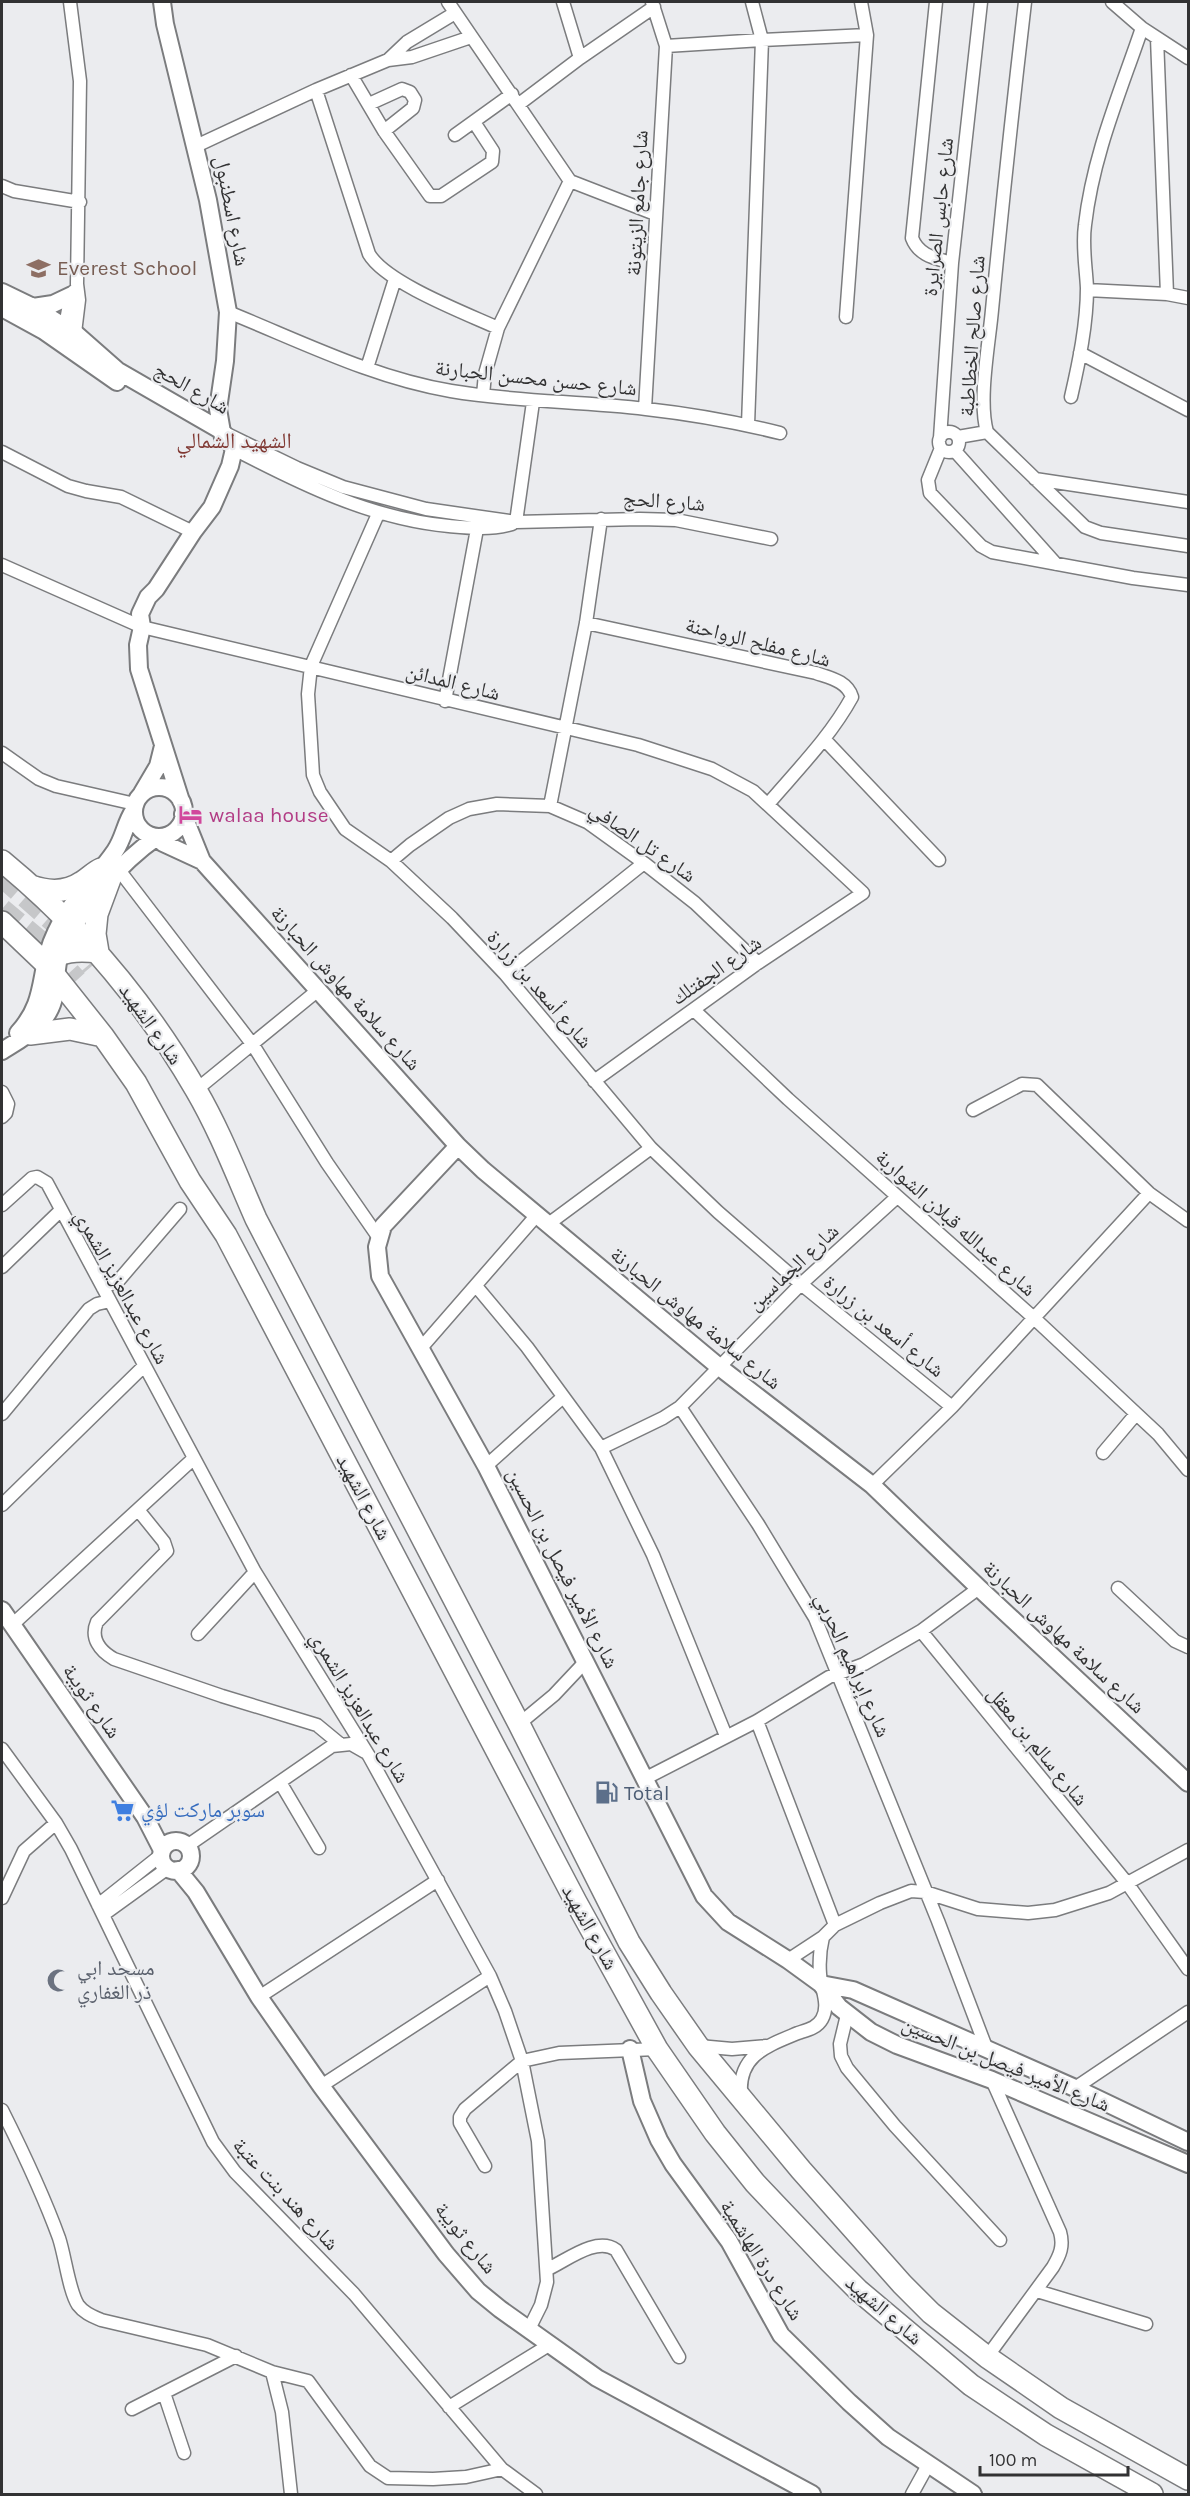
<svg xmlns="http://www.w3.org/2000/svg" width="1190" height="2496" font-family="Karla,'Noto Naskh Arabic',sans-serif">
	<rect width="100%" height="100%" fill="#ebecef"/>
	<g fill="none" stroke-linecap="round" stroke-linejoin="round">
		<path stroke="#c6c7c9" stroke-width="21" stroke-dasharray="21 10" stroke-linecap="butt" d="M2 877 58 926 92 966
			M2 909 44 944 77 980"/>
		<defs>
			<path id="street" d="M70 2 80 81 77 284 79 300 74 341
				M448 2 570 181 655 214
				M752 2 762 40 867 35
				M936 2 912 238C919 256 935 258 952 263
				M1025 2C1013 104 1002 207 992 310 989 344 978 400 987 432L1085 527 1101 533 1188 546
				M1112 2 1142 28 1188 58
				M1157 38 1167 294
				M666 46 762 40 748 425
				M580 58 654 7
				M388 60 407 42 455 13
				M351 75 384 131 430 196H441L492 162 493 151 474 122
				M316 90 369 254C386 283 465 313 498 328
				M369 104 402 89 410 92 415 100 413 108 384 131
				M519 104 580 58 563 2
				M455 135 512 94
				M196 146 316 90 388 60 412 57 471 37
				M2 186 14 191 80 202
				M1087 290 1167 294 1188 298
				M228 312C300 341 373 378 451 391 515 402 581 401 646 409 691 414 736 422 780 433
				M846 317 867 35 861 2
				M64 332 69 304 74 291
				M1080 353 1188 410
				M367 368 395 279
				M483 395 485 374 498 328 570 181
				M1071 397C1079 362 1087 324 1087 288 1086 267 1082 246 1085 225 1093 155 1120 93 1142 28
				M645 409 666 46 652 2
				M223 432 297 468 343 487 426 509 516 522 640 519 676 520 771 539
				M939 442a10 10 0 1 1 20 0a10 10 0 1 1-20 0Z
				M958 437 987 432
				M940 438 952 263 981 2
				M941 448 928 480 930 493 981 546 992 552 1133 578 1188 585
				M234 449C301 484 372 519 449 526 471 528 490 530 512 524
				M955 451 1056 564
				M2 452 68 486 86 491 121 497 193 532
				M1035 479 1188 502
				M378 514 311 666 308 694 313 775 320 792 345 829 391 861 452 918 505 974 651 1148 718 1212 801 1284 952 1407
				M516 522 533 402
				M2 565 142 627 638 745 712 769 753 791 863 893 758 963 594 1081
				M586 623 816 673C830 678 847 681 852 697 830 737 798 769 769 803
				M445 701 477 529
				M824 739 939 860
				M2 753 39 779 56 786 135 804
				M550 806 586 623 601 519
				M391 861 410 845 449 818 469 809 497 804 550 806 587 822 644 863 695 903 758 963
				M119 870 253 1045 327 1163 379 1238
				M505 974 644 863
				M694 1010 788 1099 1035 1319 1158 1434 1188 1470
				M196 1090 317 991
				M2 1092 8 1104 6 1113 2 1117
				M973 1110 1022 1084 1037 1085 1149 1193 1188 1221
				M2 1205 32 1178 37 1177 47 1183 255 1572 369 1756 490 1976 505 2011 522 2061 538 2141 547 2282 541 2305 529 2329
				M547 1225 651 1148
				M2 1267 60 1211
				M476 1286 527 1347 601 1448 653 1555 726 1736
				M103 1288 119 1280 180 1209
				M421 1348 536 1216
				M680 1407 758 1524 815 1618 938 1921 987 2050
				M2 1414 89 1309 97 1304 110 1301
				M601 1448 663 1418 680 1407 801 1284 897 1197
				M1103 1453 1136 1414
				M486 1466 563 1397
				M872 1485 952 1407 1149 1193
				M2 1505 143 1367
				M139 1511 164 1542 167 1551 97 1622C90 1638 100 1651 114 1659L222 1696 317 1725 340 1744
				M1118 1588 1175 1641 1188 1647
				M12 1625 193 1459
				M921 1631 1127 1883 1188 1969
				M198 1634 255 1572
				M757 1721 835 1925
				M519 1724 554 1695 586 1661
				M2 1749 56 1823 71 1849 213 2142 235 2172 354 2294 502 2469 536 2494
				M646 1778 757 1721 829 1677 864 1664 921 1631 979 1588
				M280 1782 319 1848
				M187 1846 332 1746 351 1744 365 1752
				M2 1898 24 1851 56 1823
				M98 1905 161 1855
				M103 1915 168 1868
				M788 1960 823 1937 835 1925 880 1903 911 1891 925 1892 978 1909 1028 1913 1055 1910 1109 1893 1188 1850
				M259 1997 438 1880
				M847 2015 840 2044 841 2056 847 2068 895 2126 1000 2240
				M699 2046 732 2049 766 2046
				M321 2086 490 1976
				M1075 2088 1188 2012
				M741 2095C738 2055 767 2046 798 2033 807 2030 817 2028 822 2019 830 2005 821 1989 820 1974 819 1961 820 1949 823 1937
				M2 2110C23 2152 43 2194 59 2238 65 2256 69 2291 78 2305 84 2313 92 2316 101 2320L207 2345 272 2372 308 2381 370 2466 388 2478 433 2479 466 2477 502 2469
				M485 2166 460 2123V2117L465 2109 522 2061 559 2053 657 2049
				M548 2269C567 2260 597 2236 616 2250L679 2357
				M1037 2291 1146 2324
				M987 2357 1053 2267C1060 2255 1064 2246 1060 2232L992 2080
				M272 2372 282 2412 291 2494
				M164 2393 184 2453
				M449 2407 549 2345
				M132 2409 236 2356
				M912 2494 928 2465"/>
			<path id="secondary" d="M162 2 165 24 208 200 228 312 225 361 218 409 223 438
				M2 292 33 307 76 334 118 371 222 431 234 449 230 466 212 507 193 532 156 589 148 597 140 614 142 627 138 645 139 669 181 801
				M33 307 53 304 72 295
				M2 308 44 331 117 382
				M134 812a25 25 0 1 1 50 0a25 25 0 1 1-50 0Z
				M142 793 158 766 163 746
				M183 814 202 861 458 1146 483 1170 718 1366 872 1485 979 1588 1188 1783
				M158 837 163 843 202 861
				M18 1033C49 999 37 971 56 932 70 901 96 879 115 851 124 838 125 823 134 810
				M2 1051C26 1036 50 1024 55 993 57 979 55 966 61 952 77 911 122 861 157 837
				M458 1146 383 1226 377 1247 380 1276 486 1466 704 1896 728 1922 788 1960 821 1984 839 2007 871 2032 897 2045 992 2080 1188 2164
				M2 1610 145 1817 162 1850
				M161 1856a15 15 0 1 1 30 0a15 15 0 1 1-30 0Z
				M178 1870 196 1892 259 1997 321 2086 446 2254 478 2291 500 2309 597 2378 812 2494
				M821 1984 853 1990 1075 2088 1188 2142
				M630 2049 642 2101 659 2140 673 2164 729 2241 781 2335 849 2402 888 2437 973 2494"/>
			<path id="highway" d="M2 861C81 926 145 1002 196 1090 220 1131 237 1176 256 1219L519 1724 629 1942 661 1993 698 2046 801 2170 902 2284 931 2313 987 2357 1061 2408 1188 2479
				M31 886C48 892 66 893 82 882 89 878 94 872 101 869
				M2 922 45 963 103 1036 136 1083 190 1181 226 1235 576 1902 657 2049 715 2133 755 2183 829 2261 858 2290 971 2385 1046 2435 1152 2494
				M98 952 95 934 97 914 110 879
				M45 963C60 950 79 950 98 952
				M30 1034 70 1029 103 1036"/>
		</defs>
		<use href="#street" stroke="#7b7c7e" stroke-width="15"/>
		<use href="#secondary" stroke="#7b7c7e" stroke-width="20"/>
		<use href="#highway" stroke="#7b7c7e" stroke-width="24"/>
		<use href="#street" stroke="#fff" stroke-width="12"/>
		<use href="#secondary" stroke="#fff" stroke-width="16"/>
		<use href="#highway" stroke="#fff" stroke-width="21"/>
	</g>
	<defs>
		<symbol id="school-bare" viewBox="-9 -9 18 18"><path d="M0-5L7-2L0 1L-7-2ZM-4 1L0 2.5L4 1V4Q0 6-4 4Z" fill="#8d6e63" stroke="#ebecef" stroke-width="2.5" paint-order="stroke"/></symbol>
		<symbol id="hotel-bare" viewBox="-9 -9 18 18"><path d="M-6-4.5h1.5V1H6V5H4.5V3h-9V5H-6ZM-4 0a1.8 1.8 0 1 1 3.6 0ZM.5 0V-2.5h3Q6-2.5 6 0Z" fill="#d1479c" stroke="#ebecef" stroke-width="2.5" paint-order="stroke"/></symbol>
		<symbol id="fuel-bare" viewBox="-9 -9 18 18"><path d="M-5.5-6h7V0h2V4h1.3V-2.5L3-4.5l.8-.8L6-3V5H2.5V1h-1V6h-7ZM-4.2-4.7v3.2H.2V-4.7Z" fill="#5c6f8a" stroke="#ebecef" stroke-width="2.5" paint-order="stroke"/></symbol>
		<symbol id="supermarket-bare" viewBox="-9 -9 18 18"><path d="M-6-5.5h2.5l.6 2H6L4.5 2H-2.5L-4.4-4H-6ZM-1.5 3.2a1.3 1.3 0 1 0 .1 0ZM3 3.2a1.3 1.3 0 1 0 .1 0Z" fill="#3f7fe0" stroke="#ebecef" stroke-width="2.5" paint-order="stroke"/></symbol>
		<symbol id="mosque-bare" viewBox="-9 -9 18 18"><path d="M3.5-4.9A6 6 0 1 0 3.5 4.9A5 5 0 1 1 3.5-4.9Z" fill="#6b7280" stroke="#ebecef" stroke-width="2.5" paint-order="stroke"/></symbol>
	</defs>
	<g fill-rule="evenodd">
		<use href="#school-bare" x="22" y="252" width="33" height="33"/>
		<use href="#hotel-bare" x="174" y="798" width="33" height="33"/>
		<use href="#fuel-bare" x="590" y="1776" width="33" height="33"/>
		<use href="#supermarket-bare" x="106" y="1794" width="33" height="33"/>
		<use href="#mosque-bare" x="42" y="1964" width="33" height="33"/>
	</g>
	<g text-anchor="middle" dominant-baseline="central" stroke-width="4.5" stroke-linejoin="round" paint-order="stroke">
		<g font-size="21" fill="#323233" stroke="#ebecef">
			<text transform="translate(637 203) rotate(-87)">شارع جامع الزيتونة</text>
			<text transform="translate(232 211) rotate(79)">شارع اسطنبول</text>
			<text transform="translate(938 217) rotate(-84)">شارع حابس الصرايرة</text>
			<text transform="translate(972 336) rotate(-86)">شارع صالح الخطاطبة</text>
			<text transform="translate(536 378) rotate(6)">شارع حسن محسن الحبارنة</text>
			<text transform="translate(192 388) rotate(30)">شارع الحج</text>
			<text transform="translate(664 501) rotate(4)">شارع الحج</text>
			<text transform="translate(758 642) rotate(14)">شارع مفلح الرواحنة</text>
			<text transform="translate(453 682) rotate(14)">شارع المدائن</text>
			<text transform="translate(643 842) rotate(35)">شارع تل الصافي</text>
			<text transform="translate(716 970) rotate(-35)">شارع الجفتلك</text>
			<text transform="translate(346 988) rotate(48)">شارع سلامة مهاوش الحبارنة</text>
			<text transform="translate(540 989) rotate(49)">شارع أسعد بن زرارة</text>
			<text transform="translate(151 1024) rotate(55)">شارع الشهيد</text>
			<text transform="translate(956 1223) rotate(42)">شارع عبدالله قبلان الشواربة</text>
			<text transform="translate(793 1267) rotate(-43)">شارع الجماسين</text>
			<text transform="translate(122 1287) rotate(61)">شارع عبدالعزيز الشمري</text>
			<text transform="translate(696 1318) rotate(39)">شارع سلامة مهاوش الحبارنة</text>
			<text transform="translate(884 1326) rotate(39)">شارع أسعد بن زرارة</text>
			<text transform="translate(364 1497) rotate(62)">شارع الشهيد</text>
			<text transform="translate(563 1568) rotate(63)">شارع الأمير فيصل بن الحسين</text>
			<text transform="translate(1064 1637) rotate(43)">شارع سلامة مهاوش الحبارنة</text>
			<text transform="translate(853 1665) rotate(66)">شارع إبراهيم الحربي</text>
			<text transform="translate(92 1701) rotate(55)">شارع ثويبة</text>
			<text transform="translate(360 1707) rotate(59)">شارع عبدالعزيز الشمري</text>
			<text transform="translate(1038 1746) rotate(51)">شارع سالم بن معقل</text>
			<text transform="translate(590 1927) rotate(61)">شارع الشهيد</text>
			<text transform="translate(1006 2064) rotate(22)">شارع الأمير فيصل بن الحسين</text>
			<text transform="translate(286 2194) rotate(47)">شارع هند بنت عتبة</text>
			<text transform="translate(466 2238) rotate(51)">شارع ثويبة</text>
			<text transform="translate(762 2260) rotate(58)">شارع درة الهاشمية</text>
			<text transform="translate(884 2310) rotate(41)">شارع الشهيد</text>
		</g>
		<g font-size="21" fill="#785e54" stroke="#ebecef" text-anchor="start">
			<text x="57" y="268">Everest School</text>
		</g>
		<g font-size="21" fill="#b23c85" stroke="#ebecef" text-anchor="start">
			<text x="209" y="815">walaa house</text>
		</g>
		<g font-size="21" fill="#4e5e75" stroke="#ebecef" text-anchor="start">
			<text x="624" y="1793">Total</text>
		</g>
		<g font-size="21" fill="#366cbe" stroke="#ebecef" text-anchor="start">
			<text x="141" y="1810">سوبر ماركت لؤي</text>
		</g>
		<g font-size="21" fill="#5b616d" stroke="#ebecef" text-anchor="start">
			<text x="77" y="1968">مسحد ابي<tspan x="77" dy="24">ذر الغفاري</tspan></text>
		</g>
		<g font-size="22" fill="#803933" stroke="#ebecef">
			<text x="234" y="441">الشهيد الشمالي</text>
		</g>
	</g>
	<rect width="1190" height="2496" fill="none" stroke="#323233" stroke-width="6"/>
	<path d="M980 2466v9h148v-9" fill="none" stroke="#323233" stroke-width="3"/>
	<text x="989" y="2466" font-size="18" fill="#323233" stroke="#ebecef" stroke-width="4.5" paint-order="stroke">100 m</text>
</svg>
